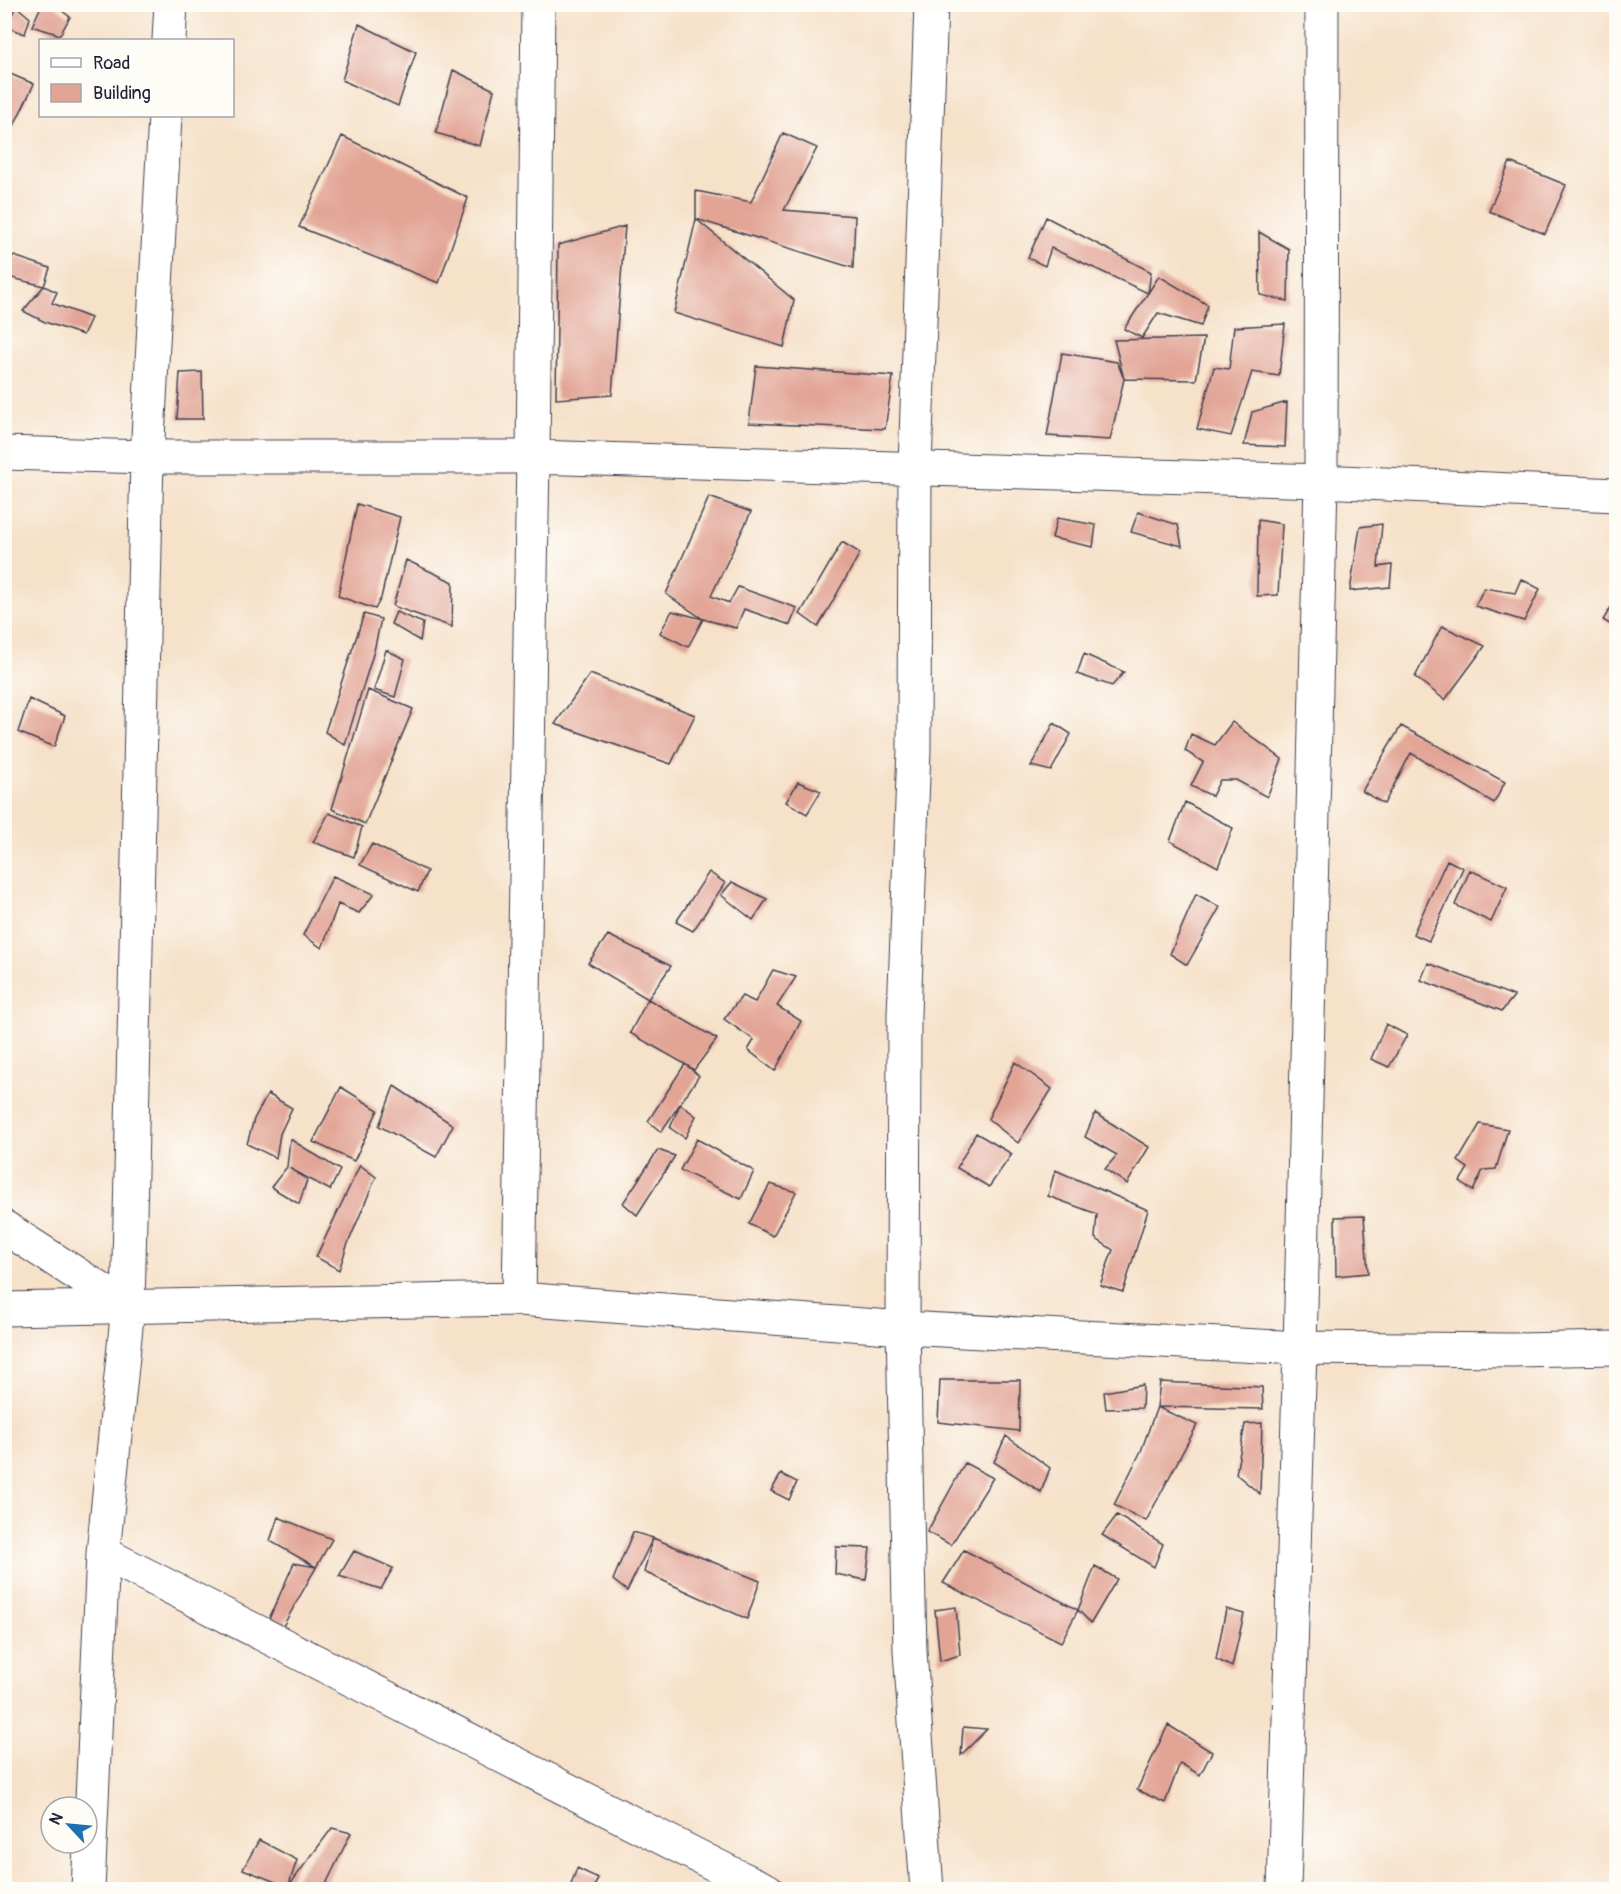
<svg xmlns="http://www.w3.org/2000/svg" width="1621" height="1894" font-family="Pangolin,sans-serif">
	<rect width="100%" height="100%" fill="#fdfcf7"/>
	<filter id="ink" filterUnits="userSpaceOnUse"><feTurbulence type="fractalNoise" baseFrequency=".0167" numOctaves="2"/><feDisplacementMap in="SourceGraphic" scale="12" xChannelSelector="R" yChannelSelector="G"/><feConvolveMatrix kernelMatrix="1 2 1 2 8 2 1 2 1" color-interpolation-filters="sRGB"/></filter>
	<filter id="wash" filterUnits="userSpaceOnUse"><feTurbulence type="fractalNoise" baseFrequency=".008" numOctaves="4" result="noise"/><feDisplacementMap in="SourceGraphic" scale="24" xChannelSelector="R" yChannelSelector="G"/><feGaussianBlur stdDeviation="1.35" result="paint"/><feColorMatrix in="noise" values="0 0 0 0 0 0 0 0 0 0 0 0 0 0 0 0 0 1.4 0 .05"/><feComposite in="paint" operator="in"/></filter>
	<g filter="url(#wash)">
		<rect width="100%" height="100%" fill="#f6e1c9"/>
		<g id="blocks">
			<path fill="#e2a495" d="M42 4H53L70 17 60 35 32 26Z
				M16 6 30 18 25 34 6 27Z
				M359 24 416 52 398 106 342 80Z
				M453 70 494 90 480 146 436 133Z
				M8 73 34 84 4 146V82Z
				M783 133 817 148 784 210 855 216 853 268 696 219V191L751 202Z
				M342 136 468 198 439 283 299 227Z
				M1510 162 1566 185 1545 234 1489 211Z
				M1046 217 1151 272 1148 293 1159 276 1208 305 1201 326 1158 313 1142 338 1124 329 1148 293 1051 248 1045 266 1028 258Z
				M696 219 794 300 784 347 674 313Z
				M625 226 612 395 556 399 558 245Z
				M1259 232 1289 249 1288 301 1260 295Z
				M11 255 50 268 44 286 4 276V269Z
				M44 286 57 292 52 303 91 318 83 335 45 322 23 311Z
				M1285 324 1279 376 1252 372 1231 436 1197 429 1214 367 1229 369 1234 327Z
				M1204 338 1196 380 1124 379 1114 340Z
				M1062 353 1117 362 1124 379 1110 440 1047 436Z
				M756 366 893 376 885 429 749 423Z
				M202 372 203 419H177L180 373Z
				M1287 402 1285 447 1244 445 1252 412Z
				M709 497 751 512 711 596 729 603 738 587 797 608 790 625 744 609 736 628 703 619 666 594Z
				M357 504 400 517 381 598 375 609 338 596Z
				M1138 512 1178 525 1182 546 1131 532Z
				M1057 518 1096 525 1093 547 1052 538Z
				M1258 520 1282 524 1278 595 1257 596Z
				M1382 524 1378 567 1392 565 1390 587 1350 591 1360 527Z
				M842 542 860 553 818 627 800 614Z
				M406 560 453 582 452 627 393 606Z
				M1521 579 1540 589 1524 621 1475 606 1484 588 1515 593Z
				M1616 599V628L1603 620Z
				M672 611 703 619 688 647 660 633Z
				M396 612 423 623 420 641 391 624Z
				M364 614 381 619 374 651 345 745 325 732Z
				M1442 626 1485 646 1445 700 1415 677Z
				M386 650 405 659 395 697 374 690Z
				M1084 654 1124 672 1112 686 1077 674Z
				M590 674 695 715 671 764 555 724Z
				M368 690 413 709 365 824 332 809Z
				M29 699 65 716 54 747 18 732Z
				M1232 722 1282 759 1267 797 1236 780H1220L1212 796 1191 786 1203 762 1185 751 1191 734 1215 745Z
				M1054 723 1071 734 1051 771 1031 766Z
				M1401 726 1505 782 1494 803 1411 753 1384 804 1362 791Z
				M798 782 821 791 807 814 786 802Z
				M1185 802 1233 828 1218 867 1170 841Z
				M329 813 362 827 354 857 313 842Z
				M372 844 427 871 418 892 360 865Z
				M1447 860 1463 868 1429 941 1413 934Z
				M1470 870 1507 887 1491 922 1455 905Z
				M709 872 725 883 693 931 676 922Z
				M333 876 374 894 359 913 338 904 322 948 303 935Z
				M732 882 767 899 753 920 721 895Z
				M1196 894 1220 907 1187 965 1170 954Z
				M608 935 671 966 648 999 588 963Z
				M1428 963 1514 996 1502 1011 1421 980Z
				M773 970 796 977 777 1006 801 1021 775 1071 748 1050 754 1040 724 1019 742 996 755 1002Z
				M648 999 717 1039 694 1070 685 1064 699 1076 680 1104 696 1116 685 1138 670 1128 680 1104 661 1132 648 1121 685 1064 630 1033Z
				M1386 1024 1407 1035 1389 1067 1371 1059Z
				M1015 1062 1052 1089 1018 1143 988 1119Z
				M394 1086 453 1125 436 1157 379 1126Z
				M341 1087 378 1110 354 1161 313 1142Z
				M268 1094 292 1108 280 1134 276 1158 247 1144 254 1119Z
				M1095 1113 1149 1147 1127 1184 1105 1169 1117 1155 1085 1137Z
				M1480 1124 1508 1129 1496 1169 1483 1170 1473 1191 1460 1181 1468 1168 1458 1161Z
				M976 1133 1012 1154 989 1187 957 1168Z
				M290 1139 340 1170 330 1190 289 1168 307 1180 299 1204 271 1187 287 1167Z
				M697 1139 754 1171 741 1199 680 1170Z
				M658 1150 675 1156 637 1215 623 1203Z
				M360 1165 376 1177 347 1246 339 1270 316 1257Z
				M1055 1170 1148 1210 1123 1292 1100 1285 1113 1250 1095 1238 1097 1214 1048 1196Z
				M770 1184 796 1192 773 1236 749 1224Z
				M1364 1216 1368 1273 1336 1276 1335 1217Z
				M940 1380H1020L1019 1431 938 1422Z
				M1160 1382 1262 1387 1263 1409 1157 1407Z
				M1143 1385 1142 1408 1106 1409 1104 1392Z
				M1157 1407 1197 1425 1146 1521 1114 1505 1141 1451Z
				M1262 1423 1260 1494 1236 1474 1245 1424Z
				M1006 1436 1050 1468 1041 1492 994 1462Z
				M965 1463 993 1478 951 1545 927 1532Z
				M781 1474 797 1482 789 1500 771 1491Z
				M1117 1515 1163 1544 1154 1567 1102 1535Z
				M278 1517 332 1539 283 1626 269 1619 294 1563 316 1567 270 1541Z
				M633 1532 653 1538 627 1591 613 1580Z
				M653 1538 760 1581 747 1619 644 1572Z
				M836 1547 870 1548 866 1580 835 1574Z
				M964 1550 1078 1610 1061 1642 943 1583Z
				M354 1551 393 1568 381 1589 339 1576Z
				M1095 1566 1117 1579 1091 1623 1078 1610Z
				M956 1607 960 1655 940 1661 935 1610Z
				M1226 1609 1244 1614 1232 1667 1216 1659Z
				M1168 1725 1212 1752 1200 1775 1180 1763 1165 1803 1137 1790Z
				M963 1727 987 1729 961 1755Z
				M332 1828 351 1833 323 1890 288 1887Z
				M259 1840 297 1860 288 1887 243 1869Z
				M577 1868 598 1878 593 1890H569Z"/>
		</g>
	</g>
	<g filter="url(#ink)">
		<use href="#blocks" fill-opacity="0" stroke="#423f50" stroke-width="1.5"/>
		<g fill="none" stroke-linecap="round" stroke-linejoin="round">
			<defs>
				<path id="minor" d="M169 40 171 4
					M4 453 147 457H533L1321 481 1616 495
					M4 1227 128 1307
					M519 1299 533 457 538 4
					M4 1309 519 1299 903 1328 1300 1348 1512 1350 1616 1348
					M103 1553 735 1875 767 1890
					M88 1890 103 1553 128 1307 147 457 165 116
					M927 1890 910 1651 903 1328 904 1014 914 749 915 467 931 4
					M1284 1890 1300 1348 1321 481 1322 4"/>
			</defs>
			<use href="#minor" stroke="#423f50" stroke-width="35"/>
			<use href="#minor" stroke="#fff" stroke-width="33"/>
		</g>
	</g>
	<rect width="1621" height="1894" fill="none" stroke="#fdfcf7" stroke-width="24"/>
	<rect x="39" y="39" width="195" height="78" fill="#fdfcf7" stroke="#a5a5ac" stroke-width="1.5"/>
	<rect x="51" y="58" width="30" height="9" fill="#ffffff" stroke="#a5a5ac" stroke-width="1.5"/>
	<text x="93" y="69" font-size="18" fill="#22223b">Road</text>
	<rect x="51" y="84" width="30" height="18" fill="#e2a495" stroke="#a5a5ac" stroke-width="1.5"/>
	<text x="93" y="99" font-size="18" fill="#22223b">Building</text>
	<g transform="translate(69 1825) rotate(296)"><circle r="28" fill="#fdfcf7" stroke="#a5a5ac" stroke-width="1.5"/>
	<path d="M0-4.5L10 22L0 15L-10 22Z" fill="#1f6fb2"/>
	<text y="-9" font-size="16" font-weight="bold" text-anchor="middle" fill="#22223b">N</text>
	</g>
</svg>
